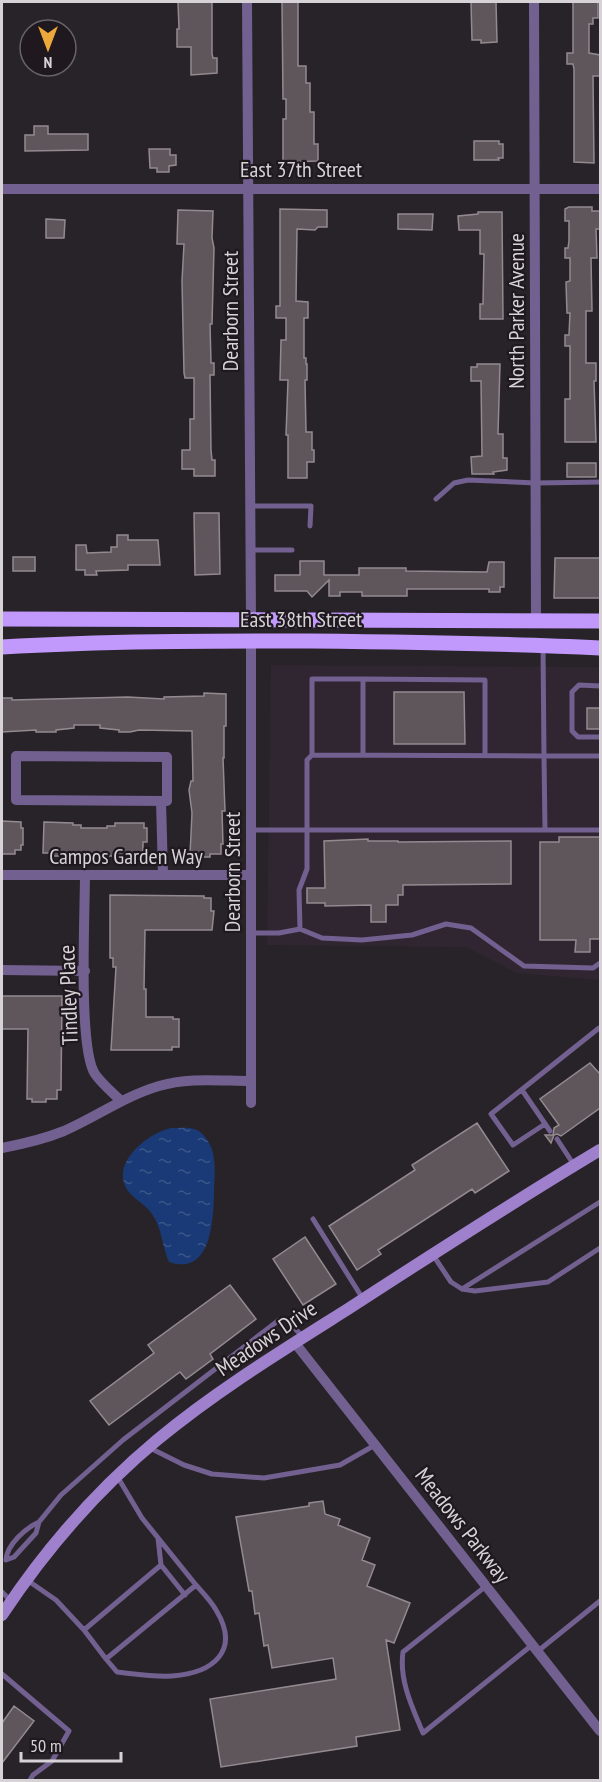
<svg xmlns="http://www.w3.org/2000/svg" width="602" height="1782" font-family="'PT Sans Narrow',sans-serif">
	<defs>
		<pattern id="water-ripples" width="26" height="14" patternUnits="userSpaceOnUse" patternTransform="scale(1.5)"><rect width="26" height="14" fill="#193a76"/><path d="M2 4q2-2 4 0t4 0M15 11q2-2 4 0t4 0" fill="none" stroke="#3a5689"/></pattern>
	</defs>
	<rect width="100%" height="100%" fill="#282328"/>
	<path fill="#302631" d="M271 665 600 667V980L516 973 466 947 267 945Z"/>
	<path fill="url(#water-ripples)" d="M171 1128C178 1128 188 1127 194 1129 203 1131 212 1145 213 1154 216 1167 214 1182 214 1195 213 1222 211 1276 169 1262 162 1246 162 1228 152 1214 144 1202 128 1197 124 1183 116 1158 151 1132 171 1128Z"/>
	<path fill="#5e565b" stroke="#938a90" stroke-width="1.5" d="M178 2H212V54L213 58H217V73L191 75V47H177V29H179Z
		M282 2H298V66H306V83H310V112H314V144H318V161L283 162V119H286V99H283Z
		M471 2H496L497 42 481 43V40H472Z
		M573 2H598V18H593V24H589V53L600 55V76H593L594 163 574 162V69L573 64H567V53H573Z
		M34 126H48V134H88V150L25 151V135H34Z
		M474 141H499V144H503V158H498L499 160H474Z
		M149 149H170V155H176V165L169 166V172H157V168H150Z
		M569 207H592V211H600V229H596L597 258H591L592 311H586V363H596V381H594L596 442H565V399H570V346H565V335H569L570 313H567L566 282 570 281V258H565V248H568L569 241V221H565V209Z
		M280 209 327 210V227H318L315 230 297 229 296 301 308 302V318H304V358H306V364H307V380H305L306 432H312V450H314V462H307V478H288V435H286L288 380H280L281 340H286V318H276V306H280Z
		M178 210 213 211 212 238 214 248 212 324H210L211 363H214V375H210L211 450 212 460H215V476H194V469H182V450H190V419H194V378H185L184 373 182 281 184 244H177Z
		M478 212H502L503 319H480V304H483L484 254H480V230H459L458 216 478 214Z
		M398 214H433L432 230 398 229Z
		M46 219 65 220 64 238H46Z
		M477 364H500L498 434H503V458H507V470L493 472 494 474H472L471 457 482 456 481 381H471V367H477Z
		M567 463H596V477H567Z
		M194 513H219L220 574 195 575Z
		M117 535H128V540H158L160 565H128V570L96 571 97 575H85V570H76V545H86L87 553 111 552V547H117Z
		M13 557H35V571H13Z
		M555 558H600V598H554Z
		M300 561H324V575H359V568H406V571L487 572 489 562H504V587H500V592H489V589H407V596H362V592H340V596H329V580L312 597 307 591H275V575H300Z
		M394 692H464L465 744H394Z
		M204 693 226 694V726H224V758H223L225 811H222L223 844H221V854H210V857H196V855H190L192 813 189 790 191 781H193L192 731 139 730 130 732H119V730L100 728V725H74V728L56 730V732H36V730L2 732V698H12V700L128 697 164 699V697L204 696Z
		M587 708H600V729H587Z
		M2 821 21 822V828H23V845H21V850H15V854H2Z
		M44 822 73 823V825H81V828H107V826H115V823H144V828H147V842H143V854H136V856H52V853H43Z
		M559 837H600V939H590V952H575L576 940H540V842H559Z
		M368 839V841H398V842L511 841V884L403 885V895H398V905H386V922H371V905L325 906V903H307V888H325L324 841Z
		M110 895 204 896V898H211V911H214L212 930H145L144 989H146V1017H173V1019H179V1047H172V1050H111L116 967H113V958H110Z
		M2 996H62L61 1090H57V1099H46V1102H32V1099H27L28 1029H2Z
		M590 1063 600 1074V1108L561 1136 557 1134 554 1135 551 1143 545 1135H553L554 1128 559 1125 540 1099Z
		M477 1123 509 1171 475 1193 472 1189 378 1250 381 1254 357 1270 329 1226 415 1170 412 1165Z
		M305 1237 336 1284 303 1305 273 1259Z
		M230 1285 256 1319 210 1354 213 1359 186 1379 180 1372 109 1425 90 1401 154 1353 148 1345Z
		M323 1501 325 1514 340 1519 338 1525 370 1538 362 1560 375 1565 367 1586 410 1603 394 1643 386 1640 400 1730 356 1737 357 1746 221 1767 210 1699 336 1679 333 1658 272 1668 268 1645 264 1646 259 1613 255 1614 252 1591H249L236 1517 309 1506V1503Z
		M14 1706 34 1721 2 1763V1723Z"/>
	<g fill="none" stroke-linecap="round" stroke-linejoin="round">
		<path stroke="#726090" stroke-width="5" d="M436 499 454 483 468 480 536 483 600 482
			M250 506H311L310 526
			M251 550H292
			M600 686 579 685 572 692V731L578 737H600
			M312 755V679H363
			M363 755V679L485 680V755
			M251 830H600
			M545 830 544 756H600
			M300 929 322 938 362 940 412 935 446 924 471 928 524 966 593 968 600 963
			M251 933H279L300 929 299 890 307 869V760L312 755 544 756 543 646
			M522 1090 550 1131
			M545 1124 513 1145 491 1114 599 1028 600 1029
			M557 1139 574 1165
			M313 1219 363 1299
			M433 1255 451 1282 462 1289 475 1291 548 1282 600 1248
			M462 1289 600 1202
			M150 1448 184 1465 212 1474 264 1478 340 1465 375 1445
			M117 1476 142 1518 196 1585 106 1659 84 1630 161 1565 158 1538
			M39 1522C26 1528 7 1544 6 1560L14 1557 36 1533 39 1522 61 1495 123 1440 279 1320 286 1319 302 1336
			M161 1565 185 1595
			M27 1580 56 1600 84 1630
			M486 1586 403 1652C399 1680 412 1707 423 1733L532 1645
			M2 1592 11 1601
			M538 1651 600 1601
			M106 1659 117 1672C135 1674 154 1677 172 1676 213 1673 241 1651 216 1610 211 1601 203 1593 196 1585
			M2 1674 69 1731 52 1761 33 1775 30 1780"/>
		<path stroke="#726090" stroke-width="10" d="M247 2 251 620
			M534 2 536 621
			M2 189H600
			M16 756 167 757V801L16 800Z
			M161 801 163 875
			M2 875H251
			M85 875C85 912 78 1049 95 1074 102 1084 113 1093 121 1101
			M2 970 85 971
			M251 1103V641
			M2 1148C23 1144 44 1139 64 1131 96 1117 125 1096 159 1086 188 1077 221 1081 251 1081
			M295 1343 600 1731"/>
		<path stroke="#9f80cd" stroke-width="12" d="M2 1615C45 1550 97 1490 157 1440 216 1391 283 1350 348 1309 431 1255 515 1201 600 1150"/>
		<path stroke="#c199fd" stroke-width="15" d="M2 619 600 621
			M2 647C104 641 207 641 310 641 407 642 504 643 600 648"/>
	</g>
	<g text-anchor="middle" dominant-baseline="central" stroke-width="4.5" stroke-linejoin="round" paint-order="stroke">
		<g font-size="22" fill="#d6d2d6" stroke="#1f191f">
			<text x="301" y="169">East 37th Street</text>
			<text transform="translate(230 311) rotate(-90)">Dearborn Street</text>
			<text transform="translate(516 311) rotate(-90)">North Parker Avenue</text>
			<text x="301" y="619">East 38th Street</text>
			<text x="126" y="856">Campos Garden Way</text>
			<text transform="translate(232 872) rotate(-90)">Dearborn Street</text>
			<text transform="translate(68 995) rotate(-92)">Tindley Place</text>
			<text transform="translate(266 1338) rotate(-34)">Meadows Drive</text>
			<text transform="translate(463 1525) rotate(52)">Meadows Parkway</text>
		</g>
	</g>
	<rect width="602" height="1782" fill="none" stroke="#d6d2d6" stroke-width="6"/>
	<g transform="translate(48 48) rotate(180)"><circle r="28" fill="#1f191f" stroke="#686368" stroke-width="1.5"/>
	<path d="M0-4.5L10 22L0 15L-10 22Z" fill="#eda83c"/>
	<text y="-9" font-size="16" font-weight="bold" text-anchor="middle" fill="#d6d2d6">N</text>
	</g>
	<path d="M21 1752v9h100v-9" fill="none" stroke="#d6d2d6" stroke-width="3"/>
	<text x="30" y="1752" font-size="18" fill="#d6d2d6" stroke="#1f191f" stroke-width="4.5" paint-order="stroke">50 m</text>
</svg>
